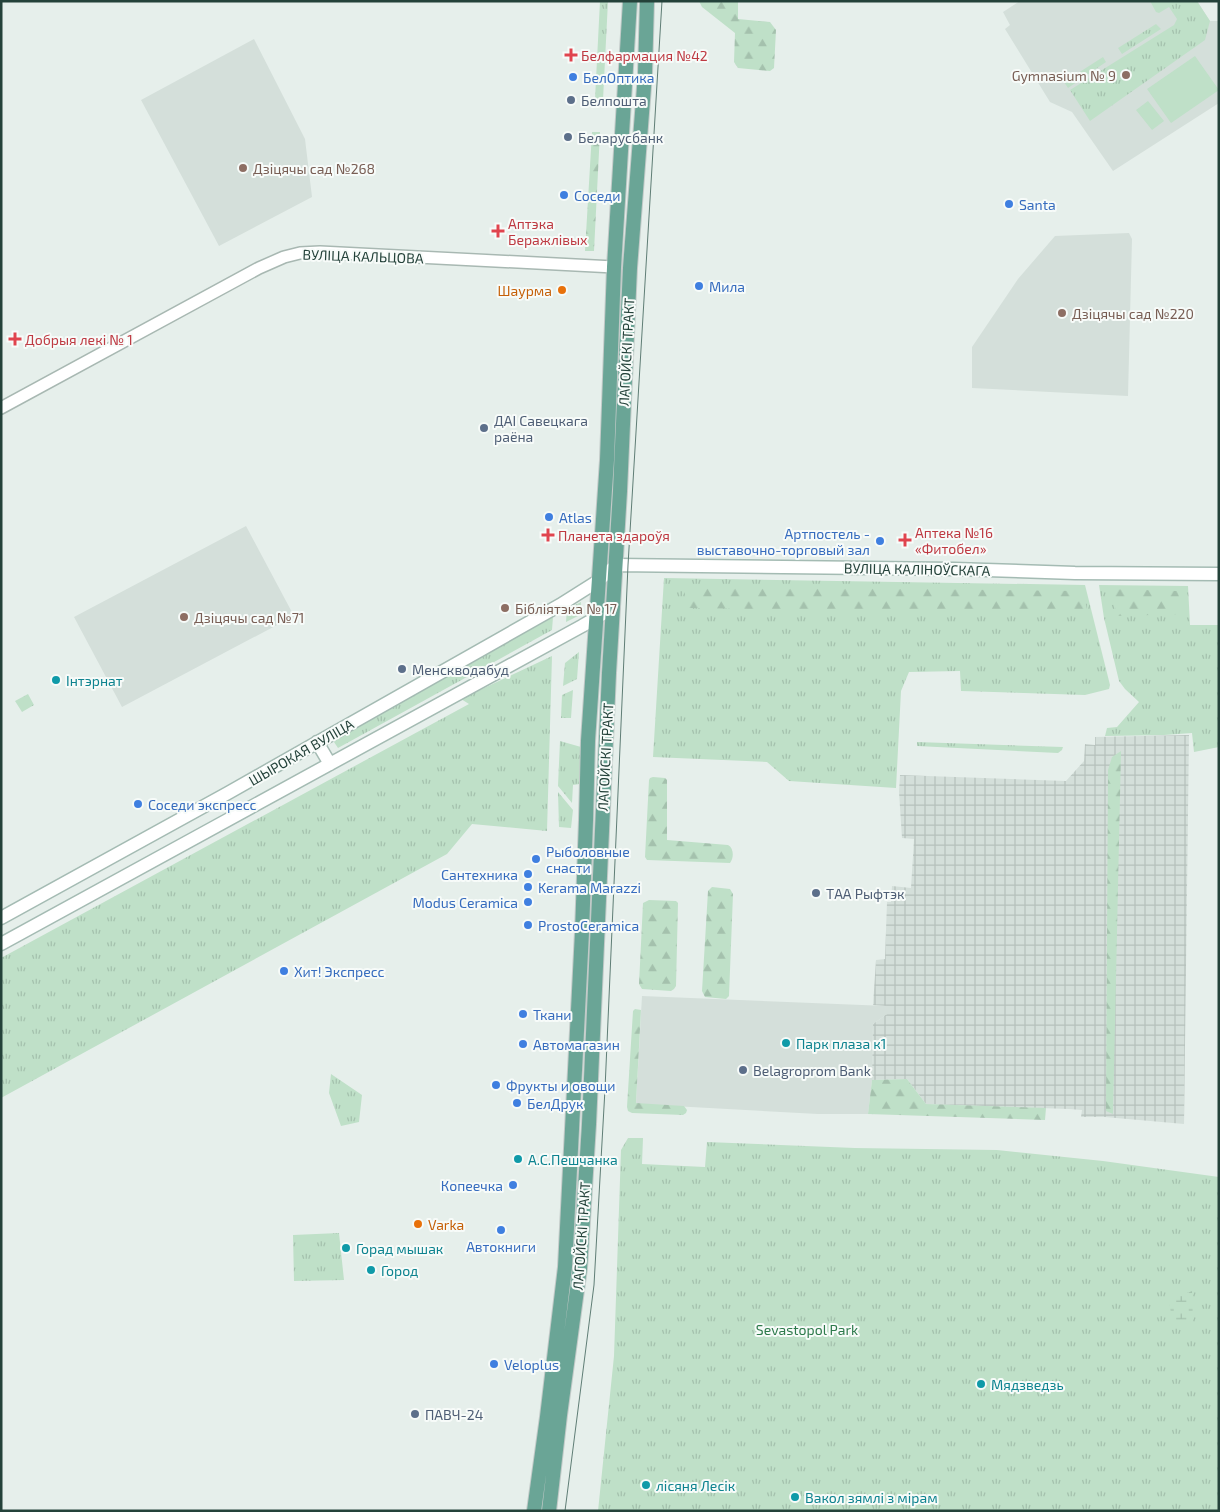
<svg xmlns="http://www.w3.org/2000/svg" width="1220" height="1512" font-family="'Exo 2',sans-serif">
	<defs>
		<pattern id="industrial-grid" width="8" height="8" patternUnits="userSpaceOnUse" patternTransform="scale(1.25)"><rect width="8" height="8" fill="#d4dfda"/><path d="M0 4h8M4 0v8" fill="none" stroke="#b6c1bc"/></pattern>
		<pattern id="grass-tufts" width="24" height="20" patternUnits="userSpaceOnUse" patternTransform="scale(1.25)"><rect width="24" height="20" fill="#bfe0c8"/><path d="M3 7l-1-3M5 7V3M7 7l1-3M15 17l-1-3M17 17v-4M19 17l1-3" fill="none" stroke="#a4c1ad"/></pattern>
		<pattern id="forest-firs" width="22" height="20" patternUnits="userSpaceOnUse" patternTransform="scale(1.25)"><rect width="22" height="20" fill="#bfe0c8"/><path d="M5 1l3.5 6h-7zM16 11l3.5 6h-7z" fill="#a4c1ad"/></pattern>
		<pattern id="wetland-marsh" width="20" height="14" patternUnits="userSpaceOnUse" patternTransform="scale(1.25)"><rect width="20" height="14" fill="#bfe0c8"/><path d="M1 5h8M5 5V1M11 12h8M15 12V8" fill="none" stroke="#a4c1ad"/></pattern>
	</defs>
	<rect width="100%" height="100%" fill="#e6efeb"/>
	<path fill="#d4dfda" d="M1020 1H1197L1210 21H1219V103L1113 171 1072 112 1050 102 1005 29 1010 25 1003 12Z
		M254 39 305 139 312 197 219 246 141 100Z
		M1129 233 1132 239 1128 396 972 388V347L1018 279 1055 236Z
		M246 526 294 616 122 707 74 617Z
		M642 996 887 1006V1014L873 1024 872 1080 868 1114H818L636 1104Z"/>
	<path fill="url(#industrial-grid)" d="M1189 735 1184 1124 1105 1117H1081L1082 1110 1069 1109 926 1104 907 1079 872 1080 873 1024 887 1014V1006L873 1005 876 960 885 959 887 902H891L892 886 911 888 914 839 902 838 899 792 900 775 1066 781 1084 761 1085 744 1095 745V737Z"/>
	<path fill="url(#grass-tufts)" d="M600 1H608L603 100 595 99Z
		M1150 1H1197L1210 21 1205 40 1090 121 1070 90 1174 25 1177 19 1169 7 1159 13 1156 12Z
		M1156 24 1161 29 1122 54 1118 48Z
		M1103 57 1106 62 1068 88 1064 82Z
		M664 578 1085 585 1110 685 1109 689 1085 695 961 691 960 671 909 672 901 691 896 788 789 781 767 762 653 757Z
		M1099 585 1188 586 1190 625H1219V747L1194 752 1192 733 1164 735 1105 736 1107 728 1117 727 1139 702 1125 689 1119 681 1104 618Z
		M581 602 580 615 566 622 567 609Z
		M553 617 552 630 338 748 332 739Z
		M579 652 577 679 563 686 565 663Z
		M552 656 547 831 472 824 447 854 1 1098V958L469 704 461 699Z
		M573 690 571 718H561L562 695Z
		M28 694 34 705 22 712 15 701Z
		M560 741 581 747 580 784 573 785 572 803 558 786Z
		M917 742 1063 747 1062 750 1058 753 917 746Z
		M558 792 573 810 571 828 559 827Z
		M331 1074 362 1095 359 1122 341 1126 329 1093Z
		M628 1138H643L642 1164 705 1167 707 1142 855 1148 997 1150 1103 1161 1219 1177V1511H598L614 1356 621 1150Z
		M339 1233 344 1280 294 1281 293 1235Z"/>
	<path fill="url(#forest-firs)" d="M699 1H738V19L770 22 776 30 774 68 770 71 738 68 734 62 735 33 702 7Z
		M592 132H600L594 251H585Z
		M683 586 1083 591 1088 614 688 608Z
		M1109 589 1177 591 1186 614 1118 616Z
		M1121 751 1113 1114 1106 1111 1108 770 1112 757Z
		M653 777 665 778 667 780V840L728 845C734 848 734 858 730 863L647 860 645 857 649 780 650 778Z
		M712 887 730 889 733 894 729 996 726 999 705 997 702 991 708 891Z
		M649 900 676 901 678 903 676 986 674 989 671 991 642 989 639 984 643 903Z
		M635 1009 641 1010 636 1103 684 1106 687 1110 686 1113 683 1115 632 1113 628 1111 627 1107 633 1011Z
		M907 1079 926 1104 1046 1108 1045 1120 868 1114 872 1080Z"/>
	<path fill="url(#wetland-marsh)" d="M1192 1292 1193 1323 1173 1326 1168 1294Z"/>
	<path fill="#bfe0c8" d="M1195 56 1219 90 1171 123 1147 89Z
		M1148 101 1164 121 1152 130 1136 110Z"/>
	<g fill="none" stroke-linecap="round" stroke-linejoin="round">
		<defs>
			<path id="tertiary" d="M1 408 259 268 284 257 300 253 320 252 614 267"/>
			<path id="secondary" d="M317 742 330 764
				M1 918 228 793 560 605 598 581 616 565 954 569 1075 573 1219 574
				M1 944 582 626 613 608"/>
			<path id="primary" d="M534 1511 547 1417 565 1267 582 932 586 820 588 741 607 460 614 267 630 1
				M549 1511 560 1415 580 1268 589 1124 609 673 620 491 630 268 645 74 647 1"/>
		</defs>
		<use href="#tertiary" stroke="#a8b8b2" stroke-width="14"/>
		<use href="#secondary" stroke="#a4bbb3" stroke-width="15"/>
		<use href="#primary" stroke="#c2cac8" stroke-width="16"/>
		<use href="#tertiary" stroke="#fff" stroke-width="11"/>
		<use href="#secondary" stroke="#fff" stroke-width="12"/>
		<use href="#primary" stroke="#6aa596" stroke-width="14"/>
		<path stroke="#5f7d75" stroke-width="1" d="M565 1511 594 1285 605 1089 628 565 662 1"/>
	</g>
	<g fill="#e0444e" stroke="#f7fbf9" stroke-width="2">
		<path d="M568.5 47.5h5v5h5v5h-5v5h-5v-5h-5v-5h5z"/>
		<path d="M495.5 223.5h5v5h5v5h-5v5h-5v-5h-5v-5h5z"/>
		<path d="M12.5 331.5h5v5h5v5h-5v5h-5v-5h-5v-5h5z"/>
		<path d="M545.5 527.5h5v5h5v5h-5v5h-5v-5h-5v-5h5z"/>
		<path d="M902.5 532.5h5v5h5v5h-5v5h-5v-5h-5v-5h5z"/>
	</g>
	<g fill="#8d6e63" stroke="#f7fbf9" stroke-width="2">
		<circle cx="1126" cy="75" r="5"/>
		<circle cx="243" cy="168" r="5"/>
		<circle cx="1062" cy="313" r="5"/>
		<circle cx="505" cy="608" r="5"/>
		<circle cx="184" cy="617" r="5"/>
	</g>
	<g fill="#3f7fe0" stroke="#f7fbf9" stroke-width="2">
		<circle cx="573" cy="77" r="5"/>
		<circle cx="564" cy="195" r="5"/>
		<circle cx="1009" cy="204" r="5"/>
		<circle cx="699" cy="286" r="5"/>
		<circle cx="549" cy="517" r="5"/>
		<circle cx="880" cy="541" r="5"/>
		<circle cx="138" cy="804" r="5"/>
		<circle cx="536" cy="859" r="5"/>
		<circle cx="528" cy="874" r="5"/>
		<circle cx="528" cy="887" r="5"/>
		<circle cx="528" cy="902" r="5"/>
		<circle cx="528" cy="925" r="5"/>
		<circle cx="284" cy="971" r="5"/>
		<circle cx="523" cy="1014" r="5"/>
		<circle cx="523" cy="1044" r="5"/>
		<circle cx="496" cy="1085" r="5"/>
		<circle cx="517" cy="1103" r="5"/>
		<circle cx="513" cy="1185" r="5"/>
		<circle cx="501" cy="1230" r="5"/>
		<circle cx="494" cy="1364" r="5"/>
	</g>
	<g fill="#5c6f8a" stroke="#f7fbf9" stroke-width="2">
		<circle cx="571" cy="100" r="5"/>
		<circle cx="568" cy="137" r="5"/>
		<circle cx="484" cy="428" r="5"/>
		<circle cx="402" cy="669" r="5"/>
		<circle cx="816" cy="893" r="5"/>
		<circle cx="743" cy="1070" r="5"/>
		<circle cx="415" cy="1414" r="5"/>
	</g>
	<g fill="#e8710a" stroke="#f7fbf9" stroke-width="2">
		<circle cx="562" cy="290" r="5"/>
		<circle cx="418" cy="1224" r="5"/>
	</g>
	<g fill="#0f9aa8" stroke="#f7fbf9" stroke-width="2">
		<circle cx="56" cy="680" r="5"/>
		<circle cx="786" cy="1043" r="5"/>
		<circle cx="518" cy="1159" r="5"/>
		<circle cx="346" cy="1248" r="5"/>
		<circle cx="371" cy="1270" r="5"/>
		<circle cx="981" cy="1384" r="5"/>
		<circle cx="646" cy="1485" r="5"/>
		<circle cx="795" cy="1497" r="5"/>
	</g>
	<g text-anchor="middle" dominant-baseline="central" stroke-width="4" stroke-linejoin="round" paint-order="stroke">
		<g font-size="14" fill="#be3a42" stroke="#f7fbf9" text-anchor="start">
			<text x="581" y="55">Белфармация №42</text>
			<text x="508" y="223">Аптэка<tspan x="508" dy="16">Беражлівых</tspan></text>
			<text x="25" y="339">Добрыя лекі № 1</text>
			<text x="915" y="532">Аптека №16<tspan x="915" dy="16">«Фитобел»</tspan></text>
			<text x="558" y="535">Планета здароўя</text>
		</g>
		<g font-size="14" fill="#785e54" stroke="#f7fbf9" text-anchor="start">
			<text x="1116" y="75" text-anchor="end">Gymnasium № 9</text>
			<text x="253" y="168">Дзіцячы сад №268</text>
			<text x="1072" y="313">Дзіцячы сад №220</text>
			<text x="515" y="608">Бібліятэка № 17</text>
			<text x="194" y="617">Дзіцячы сад №71</text>
		</g>
		<g font-size="14" fill="#366cbe" stroke="#f7fbf9" text-anchor="start">
			<text x="583" y="77">БелОптика</text>
			<text x="574" y="195">Соседи</text>
			<text x="1019" y="204">Santa</text>
			<text x="709" y="286">Мила</text>
			<text x="559" y="517">Atlas</text>
			<text x="870" y="533" text-anchor="end">Артпостель -<tspan x="870" dy="16">выставочно-торговый зал</tspan></text>
			<text x="148" y="804">Соседи экспресс</text>
			<text x="546" y="851">Рыболовные<tspan x="546" dy="16">снасти</tspan></text>
			<text x="518" y="874" text-anchor="end">Сантехника</text>
			<text x="538" y="887">Kerama Marazzi</text>
			<text x="518" y="902" text-anchor="end">Modus Ceramica</text>
			<text x="538" y="925">ProstoCeramica</text>
			<text x="294" y="971">Хит! Экспресс</text>
			<text x="533" y="1014">Ткани</text>
			<text x="533" y="1044">Автомагазин</text>
			<text x="506" y="1085">Фрукты и овощи</text>
			<text x="527" y="1103">БелДрук</text>
			<text x="503" y="1185" text-anchor="end">Копеечка</text>
			<text x="501" y="1246" text-anchor="middle">Автокниги</text>
			<text x="504" y="1364">Veloplus</text>
		</g>
		<g font-size="14" fill="#4e5e75" stroke="#f7fbf9" text-anchor="start">
			<text x="581" y="100">Белпошта</text>
			<text x="578" y="137">Беларусбанк</text>
			<text x="494" y="420">ДАІ Савецкага<tspan x="494" dy="16">раёна</tspan></text>
			<text x="412" y="669">Менскводабуд</text>
			<text x="826" y="893">ТАА Рыфтэк</text>
			<text x="753" y="1070">Belagroprom Bank</text>
			<text x="425" y="1414">ПАВЧ-24</text>
		</g>
		<g font-size="14" fill="#24423a" stroke="#f7fbf9">
			<text transform="translate(363 256) rotate(2)">ВУЛІЦА КАЛЬЦОВА</text>
			<text transform="translate(626 352) rotate(-87)">ЛАГОЙСКІ ТРАКТ</text>
			<text transform="translate(917 569) rotate(1)">ВУЛІЦА КАЛІНОЎСКАГА</text>
			<text transform="translate(301 752) rotate(-30)">ШЫРОКАЯ ВУЛІЦА</text>
			<text transform="translate(605 757) rotate(-87)">ЛАГОЙСКІ ТРАКТ</text>
			<text transform="translate(581 1236) rotate(-86)">ЛАГОЙСКІ ТРАКТ</text>
		</g>
		<g font-size="14" fill="#c56008" stroke="#f7fbf9" text-anchor="end">
			<text x="552" y="290">Шаурма</text>
			<text x="428" y="1224" text-anchor="start">Varka</text>
		</g>
		<g font-size="14" fill="#0d838f" stroke="#f7fbf9" text-anchor="start">
			<text x="66" y="680">Інтэрнат</text>
			<text x="796" y="1043">Парк плаза к1</text>
			<text x="528" y="1159">А.С.Пешчанка</text>
			<text x="356" y="1248">Горад мышак</text>
			<text x="381" y="1270">Город</text>
			<text x="991" y="1384">Мядзведзь</text>
			<text x="656" y="1485">лісяня Лесік</text>
			<text x="805" y="1497">Вакол зямлі з мірам</text>
		</g>
		<g font-size="14" fill="#2d7a4b" stroke="#f7fbf9">
			<text x="807" y="1329">Sevastopol Park</text>
		</g>
	</g>
	<rect width="1220" height="1512" fill="none" stroke="#24423a" stroke-width="5"/>
</svg>
